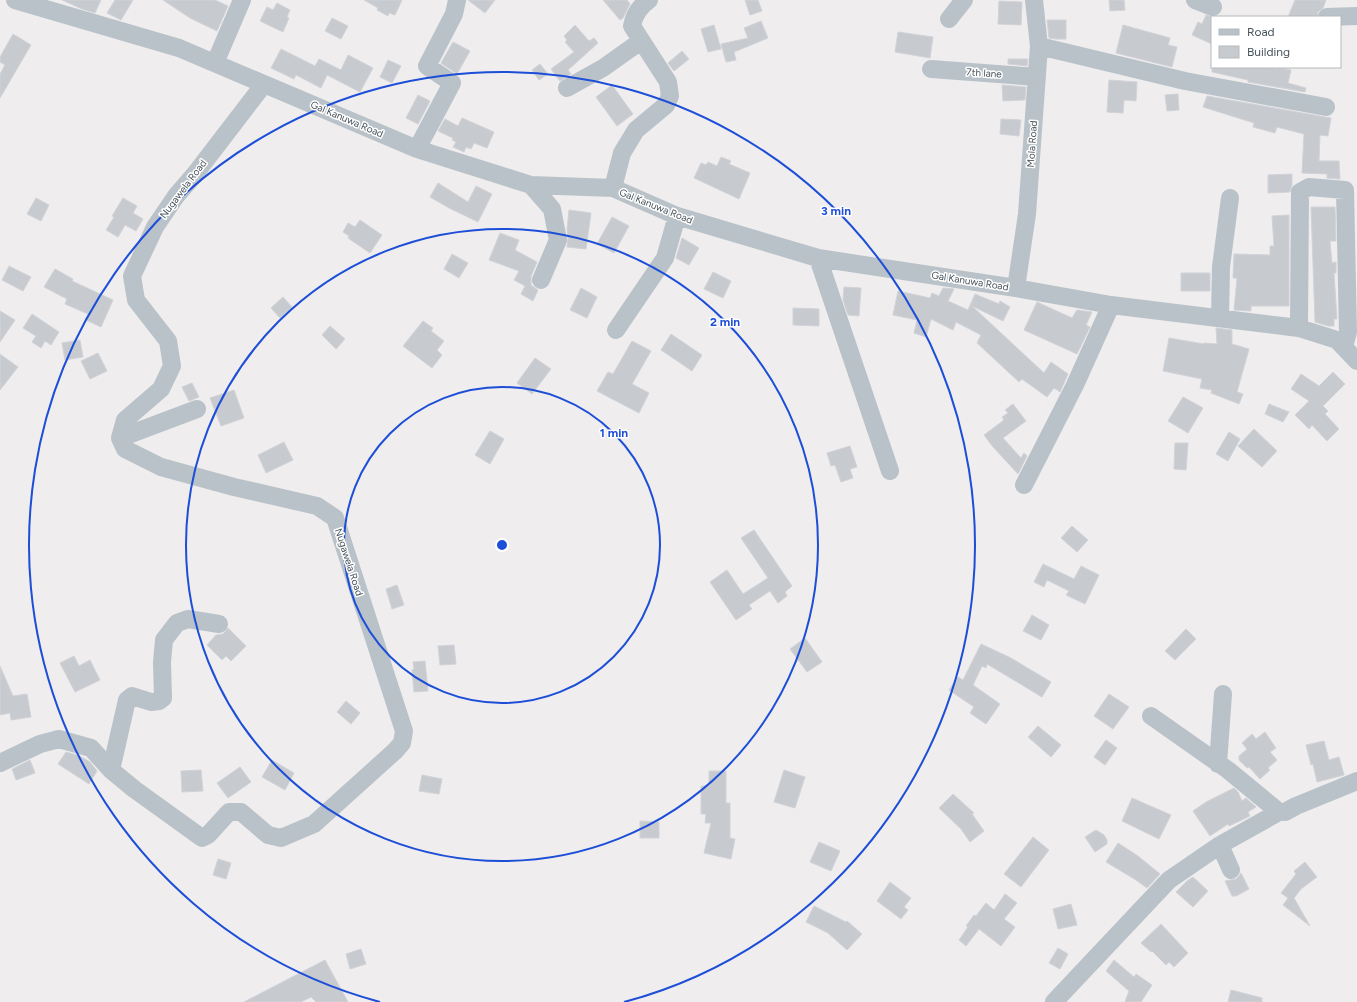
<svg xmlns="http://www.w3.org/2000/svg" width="1357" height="1002" font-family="Figtree,sans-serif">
	<rect width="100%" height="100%" fill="#efeded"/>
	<path fill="#c7cacf" stroke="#d1d3d8" d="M62 0H101L95 13 82 9Z
		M115 0H133L121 20 107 13Z
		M163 0H215L228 6 217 31 190 18Z
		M364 0H402L395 15 389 13 388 16 377 10 378 8Z
		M468 0H495L485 13Z
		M603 0H627L630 4 623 18 620 20Z
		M745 0H758L762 11 750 15Z
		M1109 0H1124L1125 10 1110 11Z
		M1295 0H1326L1323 8 1318 12 1317 17H1288Z
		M999 1 1022 2 1021 25 998 24Z
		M277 3 290 10 287 17 289 18 283 32 260 21 267 7 273 10Z
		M1206 15 1212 17V44L1192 35 1198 22 1202 24Z
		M332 18 348 26 341 39 325 31Z
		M1047 20H1066V39H1056L1049 38Z
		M761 21 768 38 734 52 736 60 726 62 721 44 748 38 744 28Z
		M575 25 589 41 594 38 598 43 568 70 571 74 560 81 551 69 574 52 565 42 567 40 564 36Z
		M714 25 721 49 708 52 701 29Z
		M1123 25 1170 38 1168 45 1177 47 1172 67 1116 53Z
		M898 32 933 37 930 58 895 52Z
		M13 34 31 45 0 98V74L5 65 0 62V57Z
		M453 42 470 51 457 74 441 63Z
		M281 49 315 66 319 59 341 70 348 55 373 68 360 92 327 75 321 88 296 75 294 79 271 68Z
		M682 51 689 59 674 71 668 63Z
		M1008 59H1028L1027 66 1008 64Z
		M388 60 401 66 392 83 380 77Z
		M540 64 548 74 539 80 532 70Z
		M1212 67H1269L1277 69V67L1291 70 1288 83 1306 88 1305 92 1248 82V80L1212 72Z
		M1109 80 1137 82 1136 101 1124 100 1123 113 1107 112Z
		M612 85 633 114 617 126 596 97Z
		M1002 85 1026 87 1025 100 1003 101Z
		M1178 94 1179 110 1167 111 1165 95Z
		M418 95 430 101 418 124 406 118Z
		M1207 96 1331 118 1328 136 1320 135 1319 161H1339L1340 179 1327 178V174L1302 173 1304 134 1277 127 1275 133 1253 127 1254 123 1203 107Z
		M462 118 494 132 487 148 474 143 471 149 466 147 464 152 453 147 456 142 452 140 453 138 438 131 445 119 458 126Z
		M1001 119 1021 120 1019 136 1000 134Z
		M721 157 731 161 729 164 750 173 739 199 694 178 701 163 706 165 708 162 717 166Z
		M1292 174V185L1290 192 1268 193V175Z
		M438 183 468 202 476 186 492 194 478 222 449 208 430 197Z
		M36 198 49 205 41 221 27 214Z
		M123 198 137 206 133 213 143 219 136 231 125 225 118 237 106 230 114 217 112 216Z
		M1311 207H1335L1336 241H1330L1332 263 1336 262V273H1334L1337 319H1334V326H1328L1315 322Z
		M569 210 591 213 586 249 567 247 568 238 567 229Z
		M1289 215V306H1251V311L1234 310 1237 278H1233L1234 254 1270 255V246H1274L1272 216Z
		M612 217 629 226 614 253 597 244Z
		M360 220 382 235 370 253 348 238 349 236 343 232 348 223 355 227Z
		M500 233 519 240 515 250 537 262 531 276V285L538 290 533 301 521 294 525 286 514 280 519 271 489 260Z
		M682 238 699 248 689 265 676 258Z
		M452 254 468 263 459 278 444 269Z
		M9 266 31 277 23 291 2 280Z
		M55 269 73 279 72 281 113 300 101 327 86 320 88 314 65 304 67 299 44 287Z
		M713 272 731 281 723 298 704 289Z
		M1181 273H1210V291H1181Z
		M844 287 861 288 859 316 848 315 843 300Z
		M581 288 597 297 587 318 570 310Z
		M943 288 954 289 948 301 968 310 975 294 999 304 1000 301 1010 307 1003 321 972 306 1044 373 1051 362 1068 374 1060 392 1054 388 1047 397 1022 379 1019 382 977 343 981 335 956 322 953 330 931 319 926 337 914 333 917 320 893 315 898 291 930 298 932 293 939 296Z
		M283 297 292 307 280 318 271 308Z
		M1037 302 1072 318 1077 310 1092 312 1086 325 1090 327 1077 354 1024 330Z
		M793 308 819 309V326L793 325Z
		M0 311 15 320 0 342Z
		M32 314 59 332 51 345 45 341 41 348 32 342 36 336 23 328Z
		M423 321 433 328 431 331 444 341 437 350 442 355 432 368 403 346Z
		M330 326 345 339 336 349 322 335Z
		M1216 328 1232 330V344L1249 349 1237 392 1243 394 1239 404 1211 393 1212 390 1200 388 1202 379 1163 371 1169 338 1204 344V343L1217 344Z
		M671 334 702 355 692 371 661 350Z
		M80 340 83 357 65 360 62 343Z
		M632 341 651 351 632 384 649 393 639 413 597 391 608 372 613 374Z
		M98 353 107 371 90 379 81 361Z
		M0 354 18 367 0 390Z
		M535 358 551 369 532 394 517 383Z
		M1333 372 1345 384 1323 406 1328 411 1325 414 1339 429 1327 441 1312 425 1309 429 1295 415 1309 401 1291 389 1301 374 1319 386Z
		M192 383 199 397 189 401 182 387Z
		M234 390 244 418 221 426 210 398Z
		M1183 397 1203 408 1188 433 1168 421Z
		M1013 404 1026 421 1003 438 1021 458 1024 453 1027 456 1018 474 993 447 984 435 1004 420 1002 417 1008 413 1005 410Z
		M1269 404 1289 412 1283 422 1265 414Z
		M1254 429 1277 451 1262 467 1238 446Z
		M490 431 504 439 490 464 475 455Z
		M1229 432 1240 439 1228 461 1216 454Z
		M284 442 293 460 266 473 258 455Z
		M1175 443H1188L1186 470 1174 469Z
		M850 446 857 467 850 469 853 478 841 482 835 465 831 466 827 453Z
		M1072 526 1088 540 1077 552 1061 538Z
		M754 530 792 586 785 592 787 596 778 603 770 591 749 605 752 609 736 620 710 582 727 570 743 594 768 578 741 538Z
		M1043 564 1074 579 1081 566 1099 575 1085 604 1066 595 1069 591 1047 580 1044 587 1034 582Z
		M397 585 404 605 392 609 386 589Z
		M1032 615 1049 625 1041 640 1023 631Z
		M228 628 246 646 231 661 226 656 222 660 207 645 216 635 223 634Z
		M1186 629 1196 639 1175 660 1165 651Z
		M805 638 822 662 807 672 790 649Z
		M981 644 1011 658 1051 682 1042 697 987 664 986 668 982 666 973 685 1000 704 986 724 970 713 974 707 949 690 958 677 963 680Z
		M454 645 456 664 440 665 438 646Z
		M74 656 79 666 90 660 100 680 75 692 60 663Z
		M425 661 428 691 414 692 412 670 414 669 413 662Z
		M0 666 13 696 27 694 31 717 11 720 10 713 0 715Z
		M1109 694 1129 707 1113 729 1094 716Z
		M346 701 360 713 351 724 337 712Z
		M1038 726 1061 745 1051 757 1028 737Z
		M1265 732 1276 748 1270 752 1277 760 1268 768 1270 770 1260 779 1249 767 1247 768 1239 760V756L1247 749 1242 743 1252 734 1256 739Z
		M1106 740 1117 748 1105 765 1094 757Z
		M1324 741 1329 760 1339 757 1344 775 1317 782 1313 764 1311 765 1306 745Z
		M66 752 80 756 90 762 97 771 89 784 58 764Z
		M30 760 35 773 16 780 12 769Z
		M272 760 294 773 285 790 262 777Z
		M240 767 251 782 228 798 217 783Z
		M201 770 203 791 182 792 181 771Z
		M784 770 805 777 795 808 774 802Z
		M709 771H726V803H730V838L735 839 731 859 704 853 711 823H705L706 814H701V786H709Z
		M422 775 442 779 439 794 419 791Z
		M1234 788 1238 792 1242 801 1246 798 1256 807 1248 812 1250 816 1229 826 1228 824 1210 836 1193 811 1206 802Z
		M953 794 974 813 972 814 984 831 970 842 961 829 939 808Z
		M1132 798 1171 815 1159 839 1122 821Z
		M640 821 659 822V838H640Z
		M1096 830 1104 835 1107 840V844L1095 852 1085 837Z
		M1033 837 1049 850 1021 887 1004 874Z
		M819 842 840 851 831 871 810 862Z
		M1118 843 1138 856 1160 874 1147 888 1136 880 1106 862Z
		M218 859 231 863 226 879 213 875Z
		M1305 862 1317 877 1301 889 1294 898 1310 926 1283 905 1288 898 1281 893 1296 874 1294 871Z
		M1241 873 1249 889 1236 896H1232L1225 881 1236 879 1239 876Z
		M1193 877 1208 891 1193 907 1176 892 1187 881Z
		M890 882 911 898 904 907 908 910 901 919 877 901Z
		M1005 894 1017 903 1004 919 1015 927 1001 946 979 929 966 946 959 940 968 927 966 926 974 915 976 916 986 903 994 910Z
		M1071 904 1077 925 1058 929 1053 909Z
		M814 906 846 922 847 921 862 934 847 950 828 933 806 922Z
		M1161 924 1188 953 1174 967 1169 962 1166 965 1152 951 1151 952 1141 943Z
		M1058 948 1068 954 1060 969 1049 963Z
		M361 949 366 964 350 969 346 954Z
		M325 960 348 1002H316L311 997 301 1002H244Z
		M1114 960 1134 977 1136 974 1152 985 1141 1002H1125L1129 991 1106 971Z
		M1231 990 1262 998V1002H1228Z"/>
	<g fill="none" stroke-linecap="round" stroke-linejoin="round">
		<path stroke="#b9c2c9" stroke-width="18" d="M15 0 179 48 417 149 531 185 613 188 677 216 818 258 1016 288 1111 305 1299 328 1337 340 1357 361
			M1195 0 1213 7
			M1327 17 1357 16
			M949 19 964 0
			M1039 46 1185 81 1326 107
			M215 63 242 0
			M931 69 1037 77
			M567 88 603 68 641 41
			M417 149 452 83 427 66 454 14 457 0
			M531 185 552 209 558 240 541 280
			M613 188 622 153 636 130 666 105 670 96 668 82 632 26C634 15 640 6 649 0
			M818 258 890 471
			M1016 288 1027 214 1039 46 1034 0
			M1220 318 1221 267 1230 198
			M1299 328 1300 192 1309 187 1345 190 1348 332 1344 347
			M616 330 665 258 677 216
			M120 438 197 409
			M1024 485 1075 385 1111 305
			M1151 716 1228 770 1279 812
			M0 763 40 744 59 739 91 748 111 770 134 789 202 838 208 835 229 812H241L268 835 281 838 314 824 395 751 402 743 404 731 335 518 317 506 234 487 161 467 125 449 120 438 125 420 161 389 172 366 168 341 136 300 132 276 155 227 176 196 195 174 264 84
			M1218 764 1223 694
			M111 770 127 700 132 696 151 702 159 701 163 698 162 662 164 640 177 623 188 619 219 624
			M1220 845 1231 870
			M1054 1002 1169 880 1220 845 1279 812H1285L1296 806 1357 781"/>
	</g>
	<g fill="none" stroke="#1d4ed8" stroke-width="2">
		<circle cx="502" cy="545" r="158"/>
		<circle cx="502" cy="545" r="316"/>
		<path d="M380 1002A473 473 0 1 1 624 1002"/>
	</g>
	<g text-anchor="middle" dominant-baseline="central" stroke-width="3" stroke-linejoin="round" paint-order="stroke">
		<g font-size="10" fill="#465159" stroke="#fff">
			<text transform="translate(984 73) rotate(4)">7th lane</text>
			<text transform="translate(347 119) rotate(23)">Gal Kanuwa Road</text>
			<text transform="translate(1032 144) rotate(-86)">Mola Road</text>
			<text transform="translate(183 189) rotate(-53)">Nugawela Road</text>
			<text transform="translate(656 206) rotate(22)">Gal Kanuwa Road</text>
			<text transform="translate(970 281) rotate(9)">Gal Kanuwa Road</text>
			<text transform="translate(349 562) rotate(72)">Nugawela Road</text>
		</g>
	</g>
	<circle cx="502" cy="545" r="6" fill="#1d4ed8" stroke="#fff" stroke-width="2"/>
	<g font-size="12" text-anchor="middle" font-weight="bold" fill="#1d4ed8" stroke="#fff" stroke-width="3" stroke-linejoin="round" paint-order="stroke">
		<text x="836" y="215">3 min</text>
		<text x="725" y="326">2 min</text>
		<text x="614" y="437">1 min</text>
	</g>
	<rect x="1211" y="16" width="130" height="52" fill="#ffffff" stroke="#b5b9bd"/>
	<rect x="1219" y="29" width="20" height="6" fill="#b9c2c9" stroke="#b5b9bd"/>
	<text x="1247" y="36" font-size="12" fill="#465159">Road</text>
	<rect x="1219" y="46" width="20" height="12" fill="#c7cacf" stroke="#b5b9bd"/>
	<text x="1247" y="56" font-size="12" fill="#465159">Building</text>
</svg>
